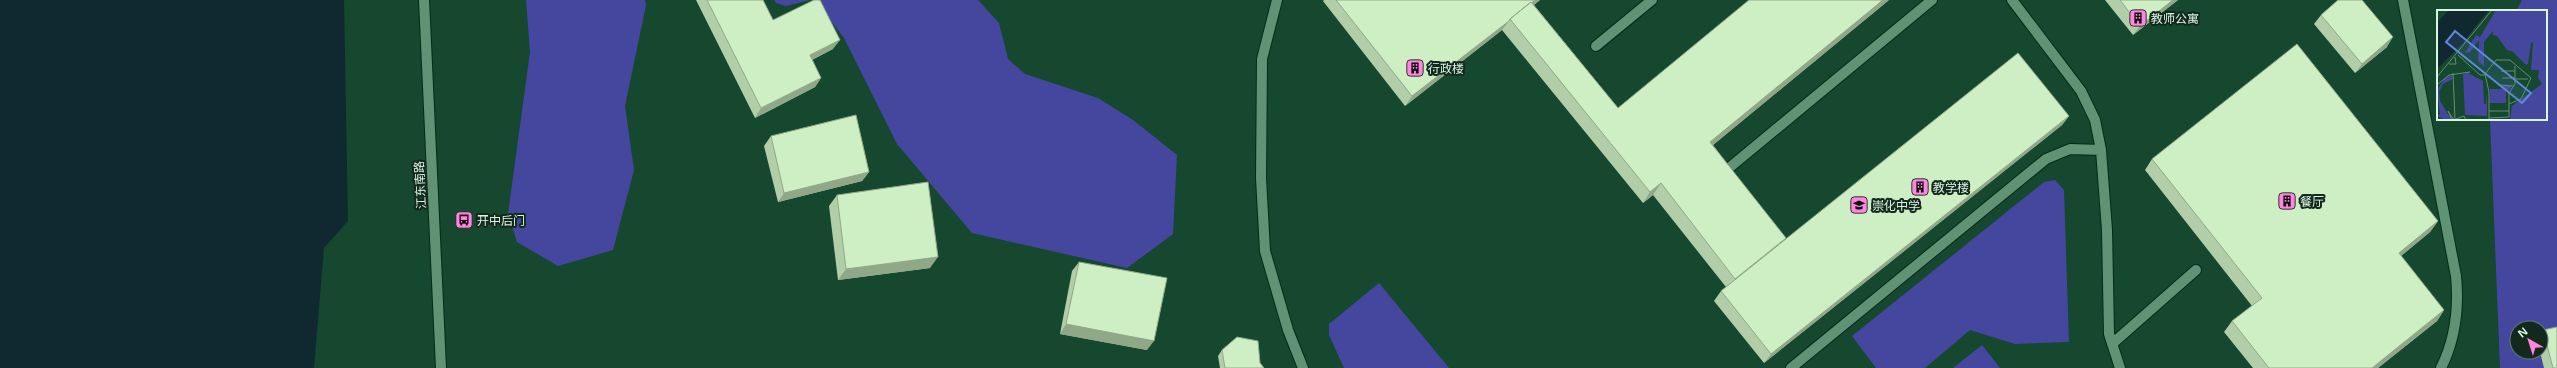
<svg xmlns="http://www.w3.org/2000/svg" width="2557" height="368" font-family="'Noto Sans','Noto Sans SC',sans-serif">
	<rect width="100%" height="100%" fill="#15482f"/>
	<path fill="#45479f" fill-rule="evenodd" d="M526 0H645L646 5 625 106 634 170 613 250 558 266 517 242 508 214 530 52Z
		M774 0H810L786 6 776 3Z
		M812 0H978L999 23 1008 59 1025 74 1098 98 1133 120 1177 155 1173 234 1127 268 972 233 897 144 844 38 819 5Z
		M2522 0H2557V368H2500L2490 119H2546V11H2516ZM2517 328H2541V352H2517Z
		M2055 180 2064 190 2069 342 2015 344 1970 330 1925 368H1876L1852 336 2044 182Z
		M1379 283 1449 368H1344L1329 335V324Z
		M1982 345 2000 368H1953Z"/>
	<path fill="#102930" d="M0 0H344L348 221 324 248 314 368H0Z"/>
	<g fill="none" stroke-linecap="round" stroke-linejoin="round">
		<defs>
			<path id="minor" d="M424 0 441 368
				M1277 0 1262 59 1261 178 1265 251 1288 330 1303 368
				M2012 0 2081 91 2095 120 2101 150 2107 230 2109 334 2120 368
				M2403 0 2456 276C2459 307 2455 340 2441 368
				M1596 46 1652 0
				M1729 168 1932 0
				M2112 344 2196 270
				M1791 368 2046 159 2070 149 2101 150"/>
		</defs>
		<use href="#minor" stroke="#052c19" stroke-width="12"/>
		<use href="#minor" stroke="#609275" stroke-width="10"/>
	</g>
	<path fill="#b1cea8" d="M696 0H763L773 20 833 49 812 60 821 78 815 87 755 118Z
		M1324 0H1540L1534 5 1618 108 1889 0 1713 145 1785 240 2069 116 2062 125 1764 363 1714 301 1721 291 1726 287 1653 195 1643 203 1502 30 1405 106 1323 1Z
		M2105 0H2178L2133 35Z
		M2321 15 2387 47 2355 73 2314 24Z
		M771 136 869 172 862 181 778 202 764 146Z
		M2152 159 2438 221 2430 232 2401 256 2444 310 2437 321 2378 368H2253L2224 332 2232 321 2252 306 2145 170Z
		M837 195 930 268 838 280 829 206Z
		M1079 262 1147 350 1060 334 1072 271Z
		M2543 330 2557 368H2544L2540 352H2541V334Z
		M1222 350 1260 363 1264 368H1220L1218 356Z"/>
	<path fill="#90a788" d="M1535 0H1540L1512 22 1510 19Z
		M1883 0H1889L1702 154 1710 142Z
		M2173 0H2178L2133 35 2140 26Z
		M1509 21 1502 30 1405 106 1412 96Z
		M2393 37 2387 47 2355 73 2362 64Z
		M840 40 833 49 803 64 810 55Z
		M821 78 815 87 755 118 761 108Z
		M2069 116 2062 125 1764 363 1771 354Z
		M869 172 862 181 778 202 784 193Z
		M1661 183 1653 195 1643 203 1650 192Z
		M2438 221 2430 232 2391 264 2399 253Z
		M938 257 930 268 838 280 846 269Z
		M2444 310 2437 321 2378 368H2372Z
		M1066 324 1154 341 1147 350 1060 334Z"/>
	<path fill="#ceefc3" stroke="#90a788" d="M707 0H763L773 20 814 0H820L840 40 810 55 821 78 761 108Z
		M1336 0H1535L1531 3V2L1510 19 1509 21 1412 96Z
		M1749 0H1883L1710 142 1786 238 1735 279 1661 183 1650 192 1510 19 1531 2 1618 108Z
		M2120 0H2173L2140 26Z
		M2338 0H2362L2393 37 2362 64 2321 15Z
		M2297 44 2438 221 2399 253 2444 310 2372 368H2269L2232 321 2262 298 2152 159Z
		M2018 53 2069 116 1771 354 1721 291Z
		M856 115 869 172 784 193 771 136Z
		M928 182 938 257 846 269 837 195Z
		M1079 262 1167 278 1154 341 1066 324Z
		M2557 327V368H2553L2543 330Z
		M1237 337 1258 341 1260 363 1264 368H1225L1222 350Z"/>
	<defs>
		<symbol id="building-square" viewBox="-11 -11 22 22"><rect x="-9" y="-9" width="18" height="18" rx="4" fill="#ff85de" stroke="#14291d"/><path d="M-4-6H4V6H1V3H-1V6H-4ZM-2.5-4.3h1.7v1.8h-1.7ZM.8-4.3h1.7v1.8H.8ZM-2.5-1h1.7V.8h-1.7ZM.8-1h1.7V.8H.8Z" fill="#111"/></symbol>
		<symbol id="school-square" viewBox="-11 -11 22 22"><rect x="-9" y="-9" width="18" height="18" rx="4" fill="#ff85de" stroke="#14291d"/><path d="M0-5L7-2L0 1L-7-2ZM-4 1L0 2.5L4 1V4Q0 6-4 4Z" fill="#111"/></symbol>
		<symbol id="bus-square" viewBox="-11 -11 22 22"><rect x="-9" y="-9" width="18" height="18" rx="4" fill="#ff85de" stroke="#14291d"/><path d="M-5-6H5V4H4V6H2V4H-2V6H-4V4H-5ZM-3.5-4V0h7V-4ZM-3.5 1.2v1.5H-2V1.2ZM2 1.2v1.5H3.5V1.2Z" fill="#111"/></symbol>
	</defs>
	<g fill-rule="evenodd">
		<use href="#building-square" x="2128" y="8" width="20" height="20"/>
		<use href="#building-square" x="1405" y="58" width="20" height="20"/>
		<use href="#building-square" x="1910" y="177" width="20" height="20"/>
		<use href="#building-square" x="2277" y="191" width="20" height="20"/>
		<use href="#school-square" x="1849" y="195" width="20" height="20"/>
		<use href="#bus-square" x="454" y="210" width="20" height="20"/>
	</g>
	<g text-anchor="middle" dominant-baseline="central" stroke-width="4" stroke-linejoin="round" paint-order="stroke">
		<g font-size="12" fill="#dbf5e4" stroke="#14291d" text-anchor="start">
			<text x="2151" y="18">教师公寓</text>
			<text x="1428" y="68">行政楼</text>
			<text x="1933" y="187">教学楼</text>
			<text x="2300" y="201">餐厅</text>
			<text x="1872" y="205">崇化中学</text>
			<text x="477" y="220">开中后门</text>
		</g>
		<g font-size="12" fill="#dbf5e4" stroke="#14291d">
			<text transform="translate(420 185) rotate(-93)">江东南路</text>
		</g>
	</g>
	<g transform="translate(2437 10)">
		<rect width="110" height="110" fill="#15482f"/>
		<path d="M59 0H110V110H73L75 96 105 74 101 68 102 60H94L96 32 94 33 91 54 89 55 75 41 70 40 60 26 56 25V21L47 32V56L41 51 42 30 33 42 28 43 39 25 43 27ZM31 63 46 71 47 94H49L50 82V106L28 105 26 64ZM15 65 16 69 6 74 2 82 3 91 14 109 9 110 0 106 3 104 0 80 8 68ZM65 76H75L71 81 69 79V93H53V79H68L65 78Z" fill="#45479f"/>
		<path d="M12 0H52L23 36 0 59V12Z" fill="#102930"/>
		<path fill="none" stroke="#648d77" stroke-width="1" d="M21 45 43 65H48M12 54H19L18 47M64 61H78M16 63 18 110M0 67 55 0M65 68H78M78 69H91M0 75 12 65 33 62M62 75 77 76M52 101H72M52 108 72 107V83L78 74V56M19 109 27 106 29 110M15 110 11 101 17 110M52 110V82L48 64 59 50H73L94 68 84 89 72 94"/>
		<path fill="#6088dc" fill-opacity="0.15" stroke="#6088dc" stroke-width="2" d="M18 21 94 83 85 93 9 32Z"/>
		<rect width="110" height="110" fill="none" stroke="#dbf5e4" stroke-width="2"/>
	</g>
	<g transform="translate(2529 340) rotate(321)"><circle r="19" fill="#14291d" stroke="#647b6d"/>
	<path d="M0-3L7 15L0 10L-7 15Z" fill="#ff85de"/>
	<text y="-6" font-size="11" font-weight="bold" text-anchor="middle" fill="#dbf5e4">N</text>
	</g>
</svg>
